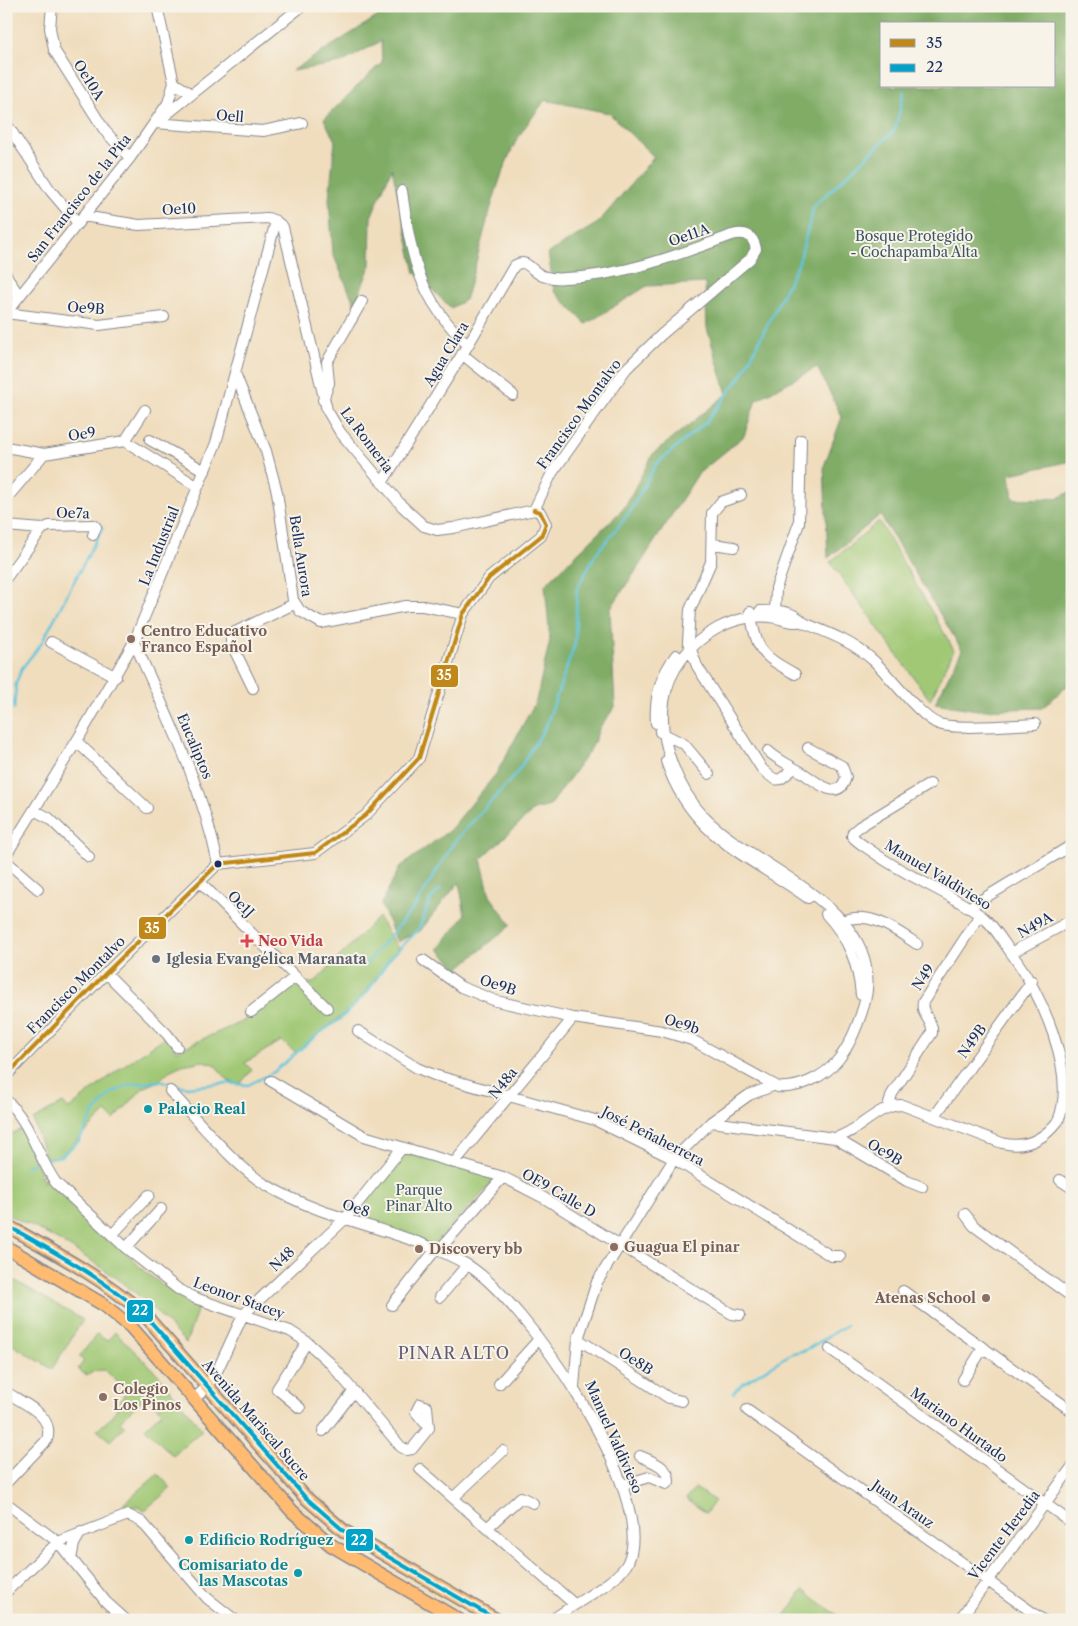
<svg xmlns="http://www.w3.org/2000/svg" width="1078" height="1626" font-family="'Libre Caslon Text',serif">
	<rect width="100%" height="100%" fill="#f7f3e8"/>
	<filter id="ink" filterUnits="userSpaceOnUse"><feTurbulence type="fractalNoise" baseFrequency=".02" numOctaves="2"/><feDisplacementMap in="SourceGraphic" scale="10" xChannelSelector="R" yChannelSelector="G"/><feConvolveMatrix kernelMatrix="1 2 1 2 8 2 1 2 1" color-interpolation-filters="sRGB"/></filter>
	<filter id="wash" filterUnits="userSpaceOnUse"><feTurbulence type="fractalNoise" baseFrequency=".0096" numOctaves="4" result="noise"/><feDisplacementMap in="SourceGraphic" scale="20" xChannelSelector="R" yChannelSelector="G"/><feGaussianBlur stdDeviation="1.12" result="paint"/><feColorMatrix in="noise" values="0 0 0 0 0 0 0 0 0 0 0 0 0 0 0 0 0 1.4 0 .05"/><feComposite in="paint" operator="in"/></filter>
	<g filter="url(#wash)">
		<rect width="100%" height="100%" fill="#f0ddbd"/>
		<path fill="#a0c874" stroke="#5e7c69" d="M879 521 954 650 930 700 830 562Z
			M378 917 398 948 396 952 356 1004 296 1053 281 1041 245 1063 252 1070 239 1085 229 1081 214 1064 203 1061 182 1065 169 1071 159 1081 143 1088 114 1120 106 1112 61 1156 46 1158 33 1120 63 1103 69 1109 123 1066 168 1035 176 1051 243 1021 296 983H314Z
			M22 1129 44 1182 48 1173 145 1272 183 1300 198 1308 186 1343C169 1326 153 1307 134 1292 96 1261 51 1234 6 1214V1136Z
			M403 1153 499 1176 432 1246 350 1218Z
			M16 1281 83 1320 52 1369 6 1341V1283Z
			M115 1332 156 1372 201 1428V1431L173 1456 145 1428 162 1412 146 1396 120 1421 125 1426 110 1441 97 1430 112 1417 126 1391C117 1384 116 1378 104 1370L94 1371 87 1376 78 1369 84 1361 79 1357 97 1334 107 1341Z
			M158 1474 171 1488 145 1510 138 1506 125 1508 122 1505Z
			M695 1488 715 1501 706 1513 686 1499Z
			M803 1590 844 1620H782Z"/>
		<path fill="#80ac66" stroke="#4e6e62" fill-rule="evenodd" d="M394 6H1072V461L1010 474 1013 499 1058 498 1072 491V682L1042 708 977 710 935 703 962 650 880 515 828 558 824 466 842 417 817 367 756 400 744 436 698 474 635 572 610 609 615 707 600 727 592 747 550 806 534 810 481 859 490 896 511 925 458 969 438 949 465 915 459 882 420 931 397 942 381 904 400 867 450 830 496 774 536 701 550 640 545 585 624 508 653 454 727 394 707 328 705 283 647 286 586 324 554 291 548 253 598 223 654 157 609 113 545 100C536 113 524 127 516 141 491 191 482 247 465 300L451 308 415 273 392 168 371 217 370 266 355 305 333 254 329 199 335 141 324 119 382 62 381 41 341 63 292 71ZM882 24H1054V86H882Z"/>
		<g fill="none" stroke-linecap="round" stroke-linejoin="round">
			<path stroke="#5ec4dc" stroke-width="2.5" d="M6 9 11 6
				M14 709 16 683 22 668 41 644 103 527
				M366 964 416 905 454 842 516 774 546 726 575 644 577 589 595 555 630 512 656 464 706 422 742 375 799 262 814 206 895 130 904 92
				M46 1159 61 1156 79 1141 93 1114 109 1095 128 1085 159 1081 187 1087 227 1083 248 1085 274 1072 318 1034 339 1020 368 991 390 958 419 929 430 900 440 889
				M26 1167 34 1163
				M733 1393 742 1384 782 1359 793 1353 806 1350 847 1325"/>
		</g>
	</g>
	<g filter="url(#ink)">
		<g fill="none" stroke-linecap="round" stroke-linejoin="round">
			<defs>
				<path id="minor" d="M52 6 50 28 54 50 105 131 130 158
					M174 83 192 94
					M162 118 302 6
					M6 123 50 190 78 223
					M155 123 263 131 302 123
					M402 191C411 256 418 298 468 345
					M83 216 139 225 268 218 276 221 283 227 327 410 340 432 402 506 424 526 437 530 453 528 534 510
					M6 275 19 296
					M6 313 130 158 168 103 174 83 157 6
					M6 313 99 325 164 317
					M462 354 513 395
					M235 373 266 451 277 492 293 600 300 611 321 623 406 606H423L463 614
					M323 400 329 383 327 362 362 301
					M150 440 205 471
					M125 441 198 487
					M6 447 44 454 125 441 145 410
					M382 483 468 345 514 266C526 258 529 268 539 274 544 278 559 279 565 278 623 276 678 255 732 235 745 232 753 234 756 249L750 259 661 335 626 369 552 473 534 510
					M741 495 721 502 712 513 711 562 690 610 688 642 697 666 762 769C780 786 779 780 794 768
					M6 499 44 454
					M6 526 42 529
					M713 544 734 547
					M6 578 42 529 49 526 94 525 96 527 93 535
					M760 611C776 610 792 610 804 623 829 633 853 642 874 661 889 675 922 719 939 724 957 730 1014 725 1035 724
					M750 612C758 651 759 654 795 674
					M775 617 776 588 799 523 801 440
					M51 642 116 677
					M134 642C167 715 202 786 218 864
					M253 688 231 643V634L294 604
					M656 723C654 698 661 675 676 655
					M660 732 684 744 709 774
					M77 742 147 808
					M768 751C778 760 789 765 801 772 814 779 838 805 846 777L842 766 808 748
					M666 761C691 837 748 855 808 898
					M34 810 49 818 89 857
					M6 855 81 734 134 642 216 443 276 221
					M6 861 38 889
					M200 882 327 1008
					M968 908 1072 845
					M826 914C849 939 858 963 861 995
					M842 921C870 910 894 929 917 944
					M1011 953 1072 920
					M423 960 461 987 496 1001 573 1018 662 1031 692 1040 778 1087C800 1089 825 1076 838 1060 851 1044 858 1025 864 1005 891 910 757 870 706 819 678 790 658 741 664 702 668 670 690 643 718 628 735 619 757 614 776 618 785 620 793 624 802 621
					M106 973 167 1034 177 1047
					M251 1012 295 977
					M358 1031 417 1068 434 1075 595 1120 674 1159 831 1256H840
					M6 1076 106 973 218 864 315 853 366 815 419 758 463 614 489 578 541 536 546 524 540 512 534 510
					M271 1081 364 1136 503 1177 544 1198 732 1314 740 1315
					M170 1091C196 1118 236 1168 268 1186 329 1222 404 1229 466 1264 525 1299 659 1494 628 1562 620 1581 571 1605 552 1620
					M6 1100C31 1123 37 1156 56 1183L126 1248 178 1289 195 1298 290 1331 307 1342 330 1363 401 1447 407 1450 412 1449 429 1428 427 1407 420 1404 416 1412 429 1428
					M888 1107 892 1094 932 1033C934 1021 920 1015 923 1002L980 915
					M934 1117 1032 981
					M711 1122 835 1138C859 1132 877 1105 902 1105L1002 1143C1026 1149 1044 1139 1058 1121 1078 1073 1041 994 1012 954 1003 942 995 927 984 918 950 892 908 878 873 852 866 847 858 843 852 836L853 832 859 827 930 784
					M835 1138 907 1181 922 1187
					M454 1163 573 1018
					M1060 1180 1072 1188
					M965 1214 974 1226 1072 1297
					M112 1235 149 1195
					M126 1248 161 1209
					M439 1250 503 1177
					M903 1291 1072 1411
					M440 1297 467 1265
					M392 1305 436 1249
					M578 1339 669 1398 682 1401
					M830 1349 1072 1523
					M963 1380 983 1348
					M499 1384 539 1339
					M574 1387 578 1339 597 1282 674 1159 711 1122 749 1095 773 1086
					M6 1392C24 1404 55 1415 47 1440L6 1483
					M194 1399 207 1387 218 1369 243 1315 345 1219 402 1148
					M300 1408 277 1389 307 1342
					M747 1410 1043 1620
					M323 1431 354 1391
					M420 1469 574 1604
					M623 1485 649 1477 666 1484 669 1482C670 1467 651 1461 640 1456
					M453 1498 503 1451
					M6 1503 58 1542 106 1602 126 1620
					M487 1528 521 1497 533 1503
					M71 1559 74 1544 81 1532
					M6 1592 58 1542 128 1515 142 1522 207 1598 235 1620
					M959 1620 1072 1467"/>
				<path id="major" d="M6 1225C54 1252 101 1277 143 1313L305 1497 344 1531 497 1620
					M6 1247 104 1305 131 1327 292 1511 331 1545 459 1620"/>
			</defs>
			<use href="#minor" stroke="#86868e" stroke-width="12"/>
			<use href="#major" stroke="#86868e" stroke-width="15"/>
			<use href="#minor" stroke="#fff" stroke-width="10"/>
			<use href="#major" stroke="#ffbb71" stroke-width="12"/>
			<defs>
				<path id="bus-1" d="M6 1076 106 973 218 864 315 853 366 815 419 758 463 614 489 578 541 536 546 524 540 512 534 510"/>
				<path id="bus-2" d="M6 1225C54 1252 101 1277 143 1313L305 1497 344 1531 497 1620"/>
			</defs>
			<use href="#bus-1" stroke="#f7f3e8" stroke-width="8"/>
			<use href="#bus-2" stroke="#f7f3e8" stroke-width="8"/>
			<use href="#bus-1" stroke="#c08818" stroke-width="4"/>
			<use href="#bus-2" stroke="#01a3c8" stroke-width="4"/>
		</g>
	</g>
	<g fill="#8d6e63" stroke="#f7f3e8" stroke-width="2">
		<circle cx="131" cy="639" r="5"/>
		<circle cx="614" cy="1247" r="5"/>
		<circle cx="419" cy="1249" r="5"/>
		<circle cx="986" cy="1298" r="5"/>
		<circle cx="103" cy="1397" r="5"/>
	</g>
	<circle fill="#1b2f5e" stroke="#f7f3e8" stroke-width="2" cx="218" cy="864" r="4.5"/>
	<path fill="#e0444e" stroke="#f7f3e8" stroke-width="2" d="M244.5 933.5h5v5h5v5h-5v5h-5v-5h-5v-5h5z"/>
	<circle fill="#6b7280" stroke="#f7f3e8" stroke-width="2" cx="156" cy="959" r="5"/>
	<g fill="#0f9aa8" stroke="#f7f3e8" stroke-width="2">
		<circle cx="148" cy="1109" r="5"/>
		<circle cx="189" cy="1540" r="5"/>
		<circle cx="298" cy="1573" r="5"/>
	</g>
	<g text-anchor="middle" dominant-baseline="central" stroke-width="4" stroke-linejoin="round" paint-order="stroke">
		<g font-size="14" fill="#1b2f5e" stroke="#f7f3e8">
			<text transform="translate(89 80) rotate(58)">Oe10A</text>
			<text transform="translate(230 116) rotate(5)">Oell</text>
			<text transform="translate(79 198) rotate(-52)">San Francisco de la Pita</text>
			<text transform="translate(179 209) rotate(-3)">Oe10</text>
			<text transform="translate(689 235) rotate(-19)">Oe11A</text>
			<text transform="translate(86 308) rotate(4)">Oe9B</text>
			<text transform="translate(446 354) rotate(-59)">Agua Clara</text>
			<text transform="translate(579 414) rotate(-54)">Francisco Montalvo</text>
			<text transform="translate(82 434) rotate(-9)">Oe9</text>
			<text transform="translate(367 440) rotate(53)">La Romeria</text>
			<text transform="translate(73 513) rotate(2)">Oe7a</text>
			<text transform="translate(159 546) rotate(-68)">La Industrial</text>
			<text transform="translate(301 556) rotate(81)">Bella Aurora</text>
			<text transform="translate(195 746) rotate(67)">Eucaliptos</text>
			<text transform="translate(938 875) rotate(31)">Manuel Valdivieso</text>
			<text transform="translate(241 904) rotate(45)">Oe1J</text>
			<text transform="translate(1035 925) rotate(-29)">N49A</text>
			<text transform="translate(923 977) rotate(-57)">N49</text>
			<text transform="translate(76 985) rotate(-45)">Francisco Montalvo</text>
			<text transform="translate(498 985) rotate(18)">Oe9B</text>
			<text transform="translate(682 1024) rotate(18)">Oe9b</text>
			<text transform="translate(972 1041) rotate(-54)">N49B</text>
			<text transform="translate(503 1083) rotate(-51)">N48a</text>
			<text transform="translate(653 1136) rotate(27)">José Peñaherrera</text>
			<text transform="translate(885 1152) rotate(31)">Oe9B</text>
			<text transform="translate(559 1193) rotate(30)">OE9 Calle D</text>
			<text transform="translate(356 1208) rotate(19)">Oe8</text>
			<text transform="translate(282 1259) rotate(-43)">N48</text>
			<text transform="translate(239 1298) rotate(20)">Leonor Stacey</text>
			<text transform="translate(636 1361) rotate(33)">Oe8B</text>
			<text transform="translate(256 1420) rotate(49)">Avenida Mariscal Sucre</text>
			<text transform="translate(959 1425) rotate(36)">Mariano Hurtado</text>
			<text transform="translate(614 1437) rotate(66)">Manuel Valdivieso</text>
			<text transform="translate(903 1504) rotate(35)">Juan Arauz</text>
			<text transform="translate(1004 1535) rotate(-53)">Vicente Heredia</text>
		</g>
		<g font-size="14" fill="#3c5564" stroke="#f7f3e8">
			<text x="914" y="236">Bosque Protegido<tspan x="914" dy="16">- Cochapamba Alta</tspan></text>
			<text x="419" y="1190">Parque<tspan x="419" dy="16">Pinar Alto</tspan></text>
		</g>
		<g font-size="14" font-weight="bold" fill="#785e54" stroke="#f7f3e8" text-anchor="start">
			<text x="141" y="631">Centro Educativo<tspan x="141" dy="16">Franco Español</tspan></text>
			<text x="624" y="1247">Guagua El pinar</text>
			<text x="429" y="1249">Discovery bb</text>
			<text x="976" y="1298" text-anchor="end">Atenas School</text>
			<text x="113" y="1389">Colegio<tspan x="113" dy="16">Los Pinos</tspan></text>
		</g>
		<g font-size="14" font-weight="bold" fill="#be3a42" stroke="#f7f3e8" text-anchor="start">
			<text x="258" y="941">Neo Vida</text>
		</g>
		<g font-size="14" font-weight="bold" fill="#5b616d" stroke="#f7f3e8" text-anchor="start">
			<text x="166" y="959">Iglesia Evangélica Maranata</text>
		</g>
		<g font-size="14" font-weight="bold" fill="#0d838f" stroke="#f7f3e8" text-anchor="start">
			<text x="158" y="1109">Palacio Real</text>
			<text x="199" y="1540">Edificio Rodríguez</text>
			<text x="288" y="1565" text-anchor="end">Comisariato de<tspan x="288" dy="16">las Mascotas</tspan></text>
		</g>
		<g font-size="16" letter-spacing="1" fill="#625972" stroke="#f7f3e8">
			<text x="454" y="1353">PINAR ALTO</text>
		</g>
	</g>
	<g stroke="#f7f3e8" stroke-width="2">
		<rect x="430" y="664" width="29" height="24" rx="5" fill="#c08818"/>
		<rect x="138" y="916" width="29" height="24" rx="5" fill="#c08818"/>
		<rect x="126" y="1299" width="28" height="24" rx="5" fill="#01a3c8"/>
		<rect x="345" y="1528" width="29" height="24" rx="5" fill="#01a3c8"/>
	</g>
	<g font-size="14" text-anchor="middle" font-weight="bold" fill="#fff">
		<text x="444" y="680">35</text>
		<text x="152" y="933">35</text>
		<text x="140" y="1315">22</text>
		<text x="359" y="1545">22</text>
	</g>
	<rect width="1078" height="1626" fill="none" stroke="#f7f3e8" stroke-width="25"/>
	<rect x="880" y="22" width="175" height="65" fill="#f7f3e8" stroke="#9fa5b1"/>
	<rect x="890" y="39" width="25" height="8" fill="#c08818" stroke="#9fa5b1"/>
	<text x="926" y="48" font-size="15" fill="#1b2f5e">35</text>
	<rect x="890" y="64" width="25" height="8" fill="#01a3c8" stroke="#9fa5b1"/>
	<text x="926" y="72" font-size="15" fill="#1b2f5e">22</text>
</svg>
